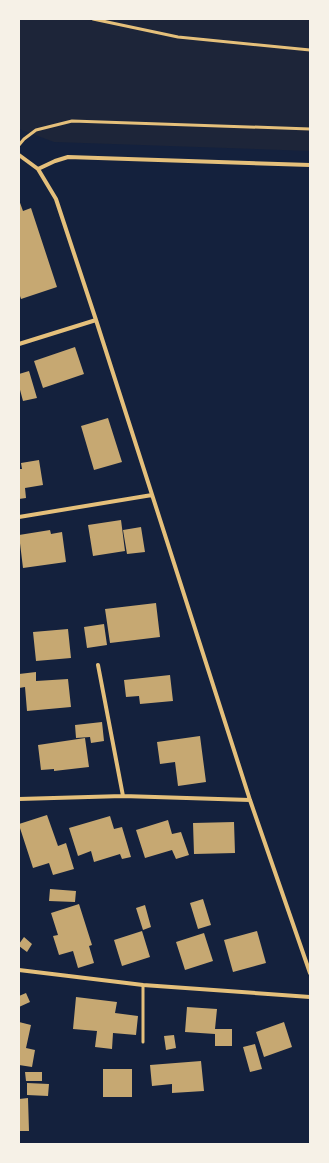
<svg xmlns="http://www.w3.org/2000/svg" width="329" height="1163" font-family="Inter,sans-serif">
	<rect width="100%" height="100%" fill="#14213d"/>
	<path fill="#1d2539" d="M19 19H291L310 20V151L54 142 19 129Z"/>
	<path fill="#c6a872" d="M19 200 23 211 31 208 57 287 21 299 19 293Z
		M75 347 84 374 43 388 34 361Z
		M29 371 37 398 23 401 19 386V374Z
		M108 418 122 462 94 470 81 426Z
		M39 460 43 485 25 488 26 498 19 499V469H22L21 463Z
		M121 520 125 551 93 556 88 525Z
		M141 527 145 552 127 554 123 530Z
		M50 530 51 534 62 532 66 562 23 568 19 535Z
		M156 603 160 637 110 643 105 609Z
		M104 624 107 645 87 648 84 627Z
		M68 629 71 658 36 661 33 632Z
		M36 672V681L68 679 71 707 27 711 25 687 19 688V674Z
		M170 675 173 701 140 704 139 696 126 697 124 680Z
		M102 722 104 741 91 743 90 737 76 738 75 725Z
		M200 736 206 782 178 786 175 762 160 764 157 742Z
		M85 738 89 767 54 771V769L41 770 38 745Z
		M47 815 58 846 66 843 74 869 53 875 49 863 33 868 19 825V824Z
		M110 816 114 829 122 827 131 857 122 859 120 854 94 862 91 851 78 856 69 828Z
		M168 820 172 834 181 832 189 855 176 859 172 850 145 858 136 830Z
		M234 822 235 853 194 854 193 823Z
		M50 889 76 891 75 902 49 901Z
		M203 899 211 925 198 929 190 903Z
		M79 904 92 945 89 946 94 963 78 968 73 951 59 955 53 936 58 935 51 913Z
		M145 905 151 927 143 930 136 908Z
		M142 931 150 957 122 966 114 940Z
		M257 931 266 963 233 972 224 940Z
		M204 933 213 961 185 970 176 942Z
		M24 937 32 944 27 952 19 946V944Z
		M26 993 30 1002 19 1007V996Z
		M76 997 117 1002 115 1013 138 1016 136 1035 113 1033 112 1049 95 1047 97 1031 73 1029Z
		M187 1007 217 1009 215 1029H232V1046H215V1034L185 1032Z
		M19 1022 31 1025 26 1048 35 1050 32 1067 19 1065Z
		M284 1022 292 1047 264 1057 256 1032Z
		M174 1035 176 1048 166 1050 164 1036Z
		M255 1044 262 1069 250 1072 243 1047Z
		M201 1061 204 1091 172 1093V1084L152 1086 150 1065Z
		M103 1069H132V1097H103Z
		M25 1072H42V1081H26Z
		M27 1083 49 1084 48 1096 27 1095Z
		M28 1098 29 1131H19V1099Z"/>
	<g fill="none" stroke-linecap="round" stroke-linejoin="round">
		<path stroke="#e5c07b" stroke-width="3" d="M93 19 178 37 310 50
			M19 145 24 139 36 130 72 121 310 129
			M143 1042V985"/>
		<path stroke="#e5c07b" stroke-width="4" d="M19 155 38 169 56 199 96 320 250 800 310 973
			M38 169 55 161 68 157 310 165
			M19 344 96 320
			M19 517 152 495
			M98 665 123 796
			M19 799 123 796 250 800
			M19 970 143 985 310 997"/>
	</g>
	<rect width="329" height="1163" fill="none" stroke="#f6f1e7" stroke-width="40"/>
</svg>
